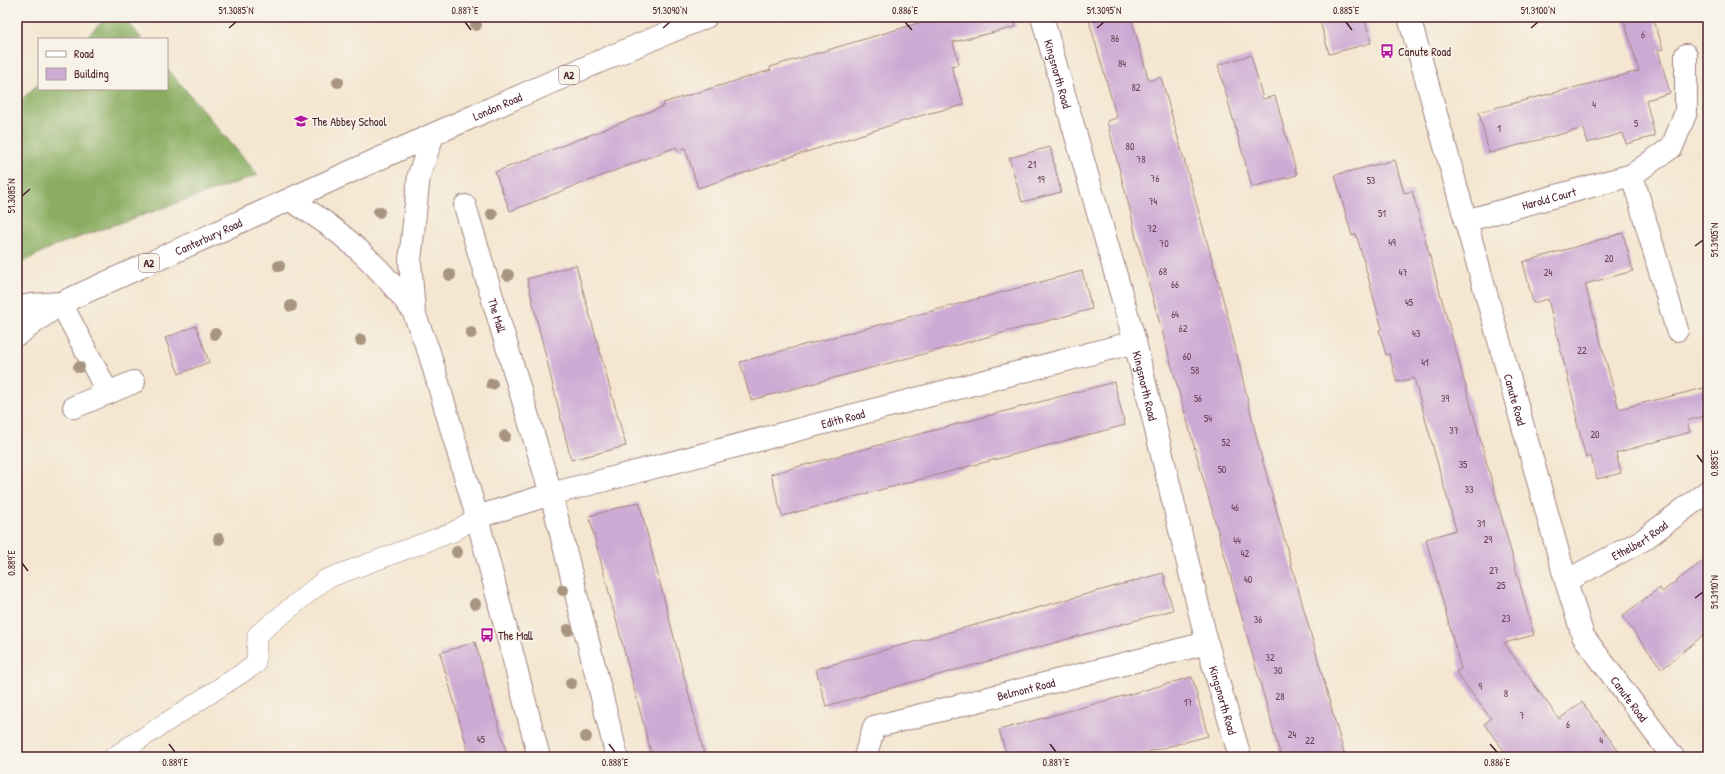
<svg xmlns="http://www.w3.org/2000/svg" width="1725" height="774" font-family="'Patrick Hand',sans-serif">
	<rect width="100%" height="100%" fill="#f7f3e8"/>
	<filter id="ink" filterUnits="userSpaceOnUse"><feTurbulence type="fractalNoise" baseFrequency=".025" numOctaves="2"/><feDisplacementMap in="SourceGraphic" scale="8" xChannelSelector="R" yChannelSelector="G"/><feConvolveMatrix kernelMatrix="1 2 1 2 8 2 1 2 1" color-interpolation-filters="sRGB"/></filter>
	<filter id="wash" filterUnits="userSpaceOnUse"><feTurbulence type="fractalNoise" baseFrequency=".012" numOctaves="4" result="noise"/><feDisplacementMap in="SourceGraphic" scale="16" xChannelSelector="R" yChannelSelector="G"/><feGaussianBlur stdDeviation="0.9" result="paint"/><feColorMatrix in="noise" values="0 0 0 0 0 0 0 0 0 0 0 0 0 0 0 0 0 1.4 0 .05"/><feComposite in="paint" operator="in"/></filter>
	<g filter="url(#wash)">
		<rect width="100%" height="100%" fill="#f4e6d0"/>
		<path fill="#8aad62" stroke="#6a6646" d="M107 17H124L142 39H84Z
			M167 68 258 175 54 246 17 265V104L39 83V89H167Z"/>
		<g id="blocks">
			<path fill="#cdaad4" d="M939 17H1014L1016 27 953 42 959 64 951 66 964 105 926 114 781 160V161L698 188 685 148 677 150 676 147 510 211 495 172 664 106 663 103 771 70 770 67Z
				M1088 17H1131L1149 81 1161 77 1228 317 1259 448 1345 757H1281L1136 238 1132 218 1107 121 1117 118Z
				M1319 17H1364L1371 43 1329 54Z
				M1623 17H1653L1663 49 1658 50 1670 93 1646 100 1655 136 1626 144 1623 133 1587 143 1584 128 1489 153 1479 112 1639 71Z
				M1251 55 1263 99 1275 96 1297 175 1252 187 1218 65Z
				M1050 147 1061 192 1022 202 1009 158Z
				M1395 160 1404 193 1412 191 1534 635 1504 643 1559 719 1582 702 1623 757H1509L1484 724 1491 719 1456 672 1461 669 1426 539 1456 530 1414 378 1397 382 1389 354 1386 355 1379 330 1382 329 1364 262 1356 234 1352 236 1335 175Z
				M1623 233 1633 271 1585 284 1619 409 1708 387V415L1687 421 1690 432 1616 453 1621 473 1597 479 1591 456 1586 458 1576 419H1578L1548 299 1533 303 1523 262Z
				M576 265 626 446 571 460 527 279Z
				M1082 271 1092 309 751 400 740 362Z
				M196 326 209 362 179 374 165 338Z
				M1114 382 1125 425 782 516 771 474Z
				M639 502 705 757H652L589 516Z
				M1708 557V631L1662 669 1622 616 1659 588 1662 592Z
				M1163 573 1173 610 826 706 816 669Z
				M475 642 498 723 508 757H470L440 653Z
				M1192 677 1208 736 1129 757H1007L999 730Z"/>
		</g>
	</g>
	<g filter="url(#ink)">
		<use href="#blocks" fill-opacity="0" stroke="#9f827e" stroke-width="1"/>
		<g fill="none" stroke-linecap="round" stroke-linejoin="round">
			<defs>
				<path id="lane" d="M113 757 256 664 257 635 326 579 453 532 477 517"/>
				<g id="street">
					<path id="s1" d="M1042 17 1135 342 1207 643 1240 757"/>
					<path id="s2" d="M1409 17 1566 581 1583 636 1673 757"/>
					<path d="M1632 175 1677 330"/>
					<path id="s3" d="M465 206 551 494 617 757"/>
					<path id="s4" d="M1465 221 1632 175 1672 147 1686 112V55"/>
					<path d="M61 303 108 393"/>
					<path d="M74 407 134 382"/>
					<path id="s5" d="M477 517 551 494 1135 342"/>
					<path id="s6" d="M1566 581 1643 540 1708 491"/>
					<path id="s7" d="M865 757 874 727 1207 643"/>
				</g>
				<path id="secondary" d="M433 135 419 175 410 261 414 313 429 352 477 517 539 757
					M290 200C341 229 379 265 414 312"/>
				<g id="primary">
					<path d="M17 308 31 305 61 303"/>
					<path id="s8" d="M17 335 61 303C275 207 488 106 706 17"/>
				</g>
			</defs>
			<use href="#lane" stroke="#9f827e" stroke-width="20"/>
			<use href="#street" stroke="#9f827e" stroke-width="24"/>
			<use href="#secondary" stroke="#9f827e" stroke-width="24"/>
			<use href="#primary" stroke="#9f827e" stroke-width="24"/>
			<use href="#lane" stroke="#fff" stroke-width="19"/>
			<use href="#street" stroke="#fff" stroke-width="22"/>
			<use href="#secondary" stroke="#fff" stroke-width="22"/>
			<use href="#primary" stroke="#fff" stroke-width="22"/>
		</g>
		<g fill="#a79580">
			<circle cx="476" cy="25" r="6"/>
			<circle cx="338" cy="82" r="6"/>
			<circle cx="379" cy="212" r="6"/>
			<circle cx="492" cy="214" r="6"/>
			<circle cx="279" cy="266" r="6"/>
			<circle cx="450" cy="275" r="6"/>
			<circle cx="508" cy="275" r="6"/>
			<circle cx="291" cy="306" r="6"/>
			<circle cx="471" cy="333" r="6"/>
			<circle cx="215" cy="334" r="6"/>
			<circle cx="361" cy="340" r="6"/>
			<circle cx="79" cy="367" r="6"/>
			<circle cx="492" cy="384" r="6"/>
			<circle cx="505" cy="436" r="6"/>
			<circle cx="219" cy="539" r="6"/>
			<circle cx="457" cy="552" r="6"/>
			<circle cx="563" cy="590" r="6"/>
			<circle cx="475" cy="604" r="6"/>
			<circle cx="568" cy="630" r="6"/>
			<circle cx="571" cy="683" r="6"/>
			<circle cx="586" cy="737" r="6"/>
		</g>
	</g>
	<path fill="none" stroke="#4a1f2b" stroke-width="1.5" d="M465 22 471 30M905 22 912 30M1346 22 1352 30M229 28 236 22M663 28 670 22M1097 28 1104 22M1531 28 1538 22M22 196 30 189M1695 246 1703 240M1697 455 1703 463M22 563 28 571M1695 598 1703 592M169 744 175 752M609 744 615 752M1050 744 1056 752M1490 744 1497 752"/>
	<defs>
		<symbol id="bus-bare" viewBox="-9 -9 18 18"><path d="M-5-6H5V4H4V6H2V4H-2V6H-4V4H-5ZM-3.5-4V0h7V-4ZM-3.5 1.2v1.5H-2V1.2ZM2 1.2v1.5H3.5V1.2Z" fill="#b5179e" stroke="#f7f3e8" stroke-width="2.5" paint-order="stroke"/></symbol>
		<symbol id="school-bare" viewBox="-9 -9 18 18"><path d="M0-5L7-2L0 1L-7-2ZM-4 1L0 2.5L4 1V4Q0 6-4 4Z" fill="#b5179e" stroke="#f7f3e8" stroke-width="2.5" paint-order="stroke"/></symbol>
	</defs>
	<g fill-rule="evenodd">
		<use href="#bus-bare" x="1377" y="41" width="20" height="20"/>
		<use href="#school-bare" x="291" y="111" width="20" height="20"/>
		<use href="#bus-bare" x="477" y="625" width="20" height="20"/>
	</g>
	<g text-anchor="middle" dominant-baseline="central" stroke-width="3.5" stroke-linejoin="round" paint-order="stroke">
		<g font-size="10" fill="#6b4255">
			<text x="1643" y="34">6</text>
			<text x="1115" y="38">86</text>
			<text x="1122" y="63">84</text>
			<text x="1136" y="87">82</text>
			<text x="1594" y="104">4</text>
			<text x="1636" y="123">5</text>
			<text x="1499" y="128">1</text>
			<text x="1130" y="146">80</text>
			<text x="1141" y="159">78</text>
			<text x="1032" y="164">21</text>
			<text x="1155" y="178">76</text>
			<text x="1041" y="179">19</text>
			<text x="1371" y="180">53</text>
			<text x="1153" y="201">74</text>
			<text x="1382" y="213">51</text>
			<text x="1152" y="228">72</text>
			<text x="1392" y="242">49</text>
			<text x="1164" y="243">70</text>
			<text x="1609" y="258">20</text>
			<text x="1163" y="271">68</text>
			<text x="1403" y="272">47</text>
			<text x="1548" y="272">24</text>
			<text x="1175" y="284">66</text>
			<text x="1409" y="302">45</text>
			<text x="1175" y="314">64</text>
			<text x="1183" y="328">62</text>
			<text x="1416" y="333">43</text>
			<text x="1582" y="350">22</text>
			<text x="1187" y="356">60</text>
			<text x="1425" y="362">41</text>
			<text x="1195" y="370">58</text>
			<text x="1198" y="398">56</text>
			<text x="1445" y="398">39</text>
			<text x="1208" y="418">54</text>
			<text x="1454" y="430">37</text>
			<text x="1595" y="434">20</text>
			<text x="1226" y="442">52</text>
			<text x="1463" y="464">35</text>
			<text x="1222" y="469">50</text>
			<text x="1469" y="489">33</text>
			<text x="1235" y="507">46</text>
			<text x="1481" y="523">31</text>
			<text x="1488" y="539">29</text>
			<text x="1237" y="540">44</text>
			<text x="1245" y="553">42</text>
			<text x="1494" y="570">27</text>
			<text x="1248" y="579">40</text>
			<text x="1501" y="585">25</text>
			<text x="1506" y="618">23</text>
			<text x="1258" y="619">36</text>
			<text x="1270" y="657">32</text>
			<text x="1278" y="670">30</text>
			<text x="1480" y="686">9</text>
			<text x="1506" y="693">8</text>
			<text x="1280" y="696">28</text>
			<text x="1188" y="702">17</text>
			<text x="1522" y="715">7</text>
			<text x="1568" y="724">6</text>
			<text x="1292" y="734">24</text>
			<text x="481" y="739">45</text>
			<text x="1310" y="740">22</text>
			<text x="1601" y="740">4</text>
		</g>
		<g fill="#f7f3e8" stroke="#7e5f64" stroke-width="1">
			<rect x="559" y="66" width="20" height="18" rx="3"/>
			<rect x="139" y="254" width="20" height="18" rx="3"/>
		</g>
		<g font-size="11" font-weight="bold" fill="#4a1f2b">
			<text x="569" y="75">A2</text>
			<text x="149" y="263">A2</text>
		</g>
		<g font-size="12" fill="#4a1f2b" stroke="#f7f3e8" text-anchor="start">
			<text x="1398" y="51">Canute Road</text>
			<text x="312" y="121">The Abbey School</text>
			<text x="498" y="635">The Mall</text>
		</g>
		<g font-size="12" fill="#4a1f2b" stroke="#f7f3e8">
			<text stroke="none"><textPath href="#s1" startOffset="59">Kingsnorth Road</textPath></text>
			<text stroke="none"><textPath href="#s8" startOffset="533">London Road</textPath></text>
			<text stroke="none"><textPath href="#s4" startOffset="87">Harold Court</textPath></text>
			<text stroke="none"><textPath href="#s8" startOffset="216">Canterbury Road</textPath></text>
			<text stroke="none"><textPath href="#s3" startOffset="114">The Mall</textPath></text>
			<text stroke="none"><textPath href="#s1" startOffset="383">Kingsnorth Road</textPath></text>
			<text stroke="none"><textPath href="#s2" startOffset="397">Canute Road</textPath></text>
			<text stroke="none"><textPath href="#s5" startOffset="379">Edith Road</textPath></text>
			<text stroke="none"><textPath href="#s6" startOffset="84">Ethelbert Road</textPath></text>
			<text stroke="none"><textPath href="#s7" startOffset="188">Belmont Road</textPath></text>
			<text stroke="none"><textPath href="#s2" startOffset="721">Canute Road</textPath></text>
			<text stroke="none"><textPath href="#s1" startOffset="707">Kingsnorth Road</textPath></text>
		</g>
	</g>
	<rect width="1725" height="774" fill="none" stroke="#f7f3e8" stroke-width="44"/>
	<rect x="38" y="38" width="130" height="52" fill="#f7f3e8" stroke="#b29e9c"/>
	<rect x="46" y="51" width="20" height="6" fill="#ffffff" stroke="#b29e9c"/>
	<text x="74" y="58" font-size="12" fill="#4a1f2b">Road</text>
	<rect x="46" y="68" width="20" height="12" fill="#cdaad4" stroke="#b29e9c"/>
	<text x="74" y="78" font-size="12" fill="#4a1f2b">Building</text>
	<rect x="22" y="22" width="1681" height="730" fill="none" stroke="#4a1f2b" stroke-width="1.5"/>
	<g font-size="10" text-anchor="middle" fill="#4a1f2b">
		<text x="236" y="14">51.3085°N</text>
		<text x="465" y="14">0.887°E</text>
		<text x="670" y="14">51.3090°N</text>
		<text x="905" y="14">0.886°E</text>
		<text x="1104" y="14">51.3095°N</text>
		<text x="1346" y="14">0.885°E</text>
		<text x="1538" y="14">51.3100°N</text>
		<text transform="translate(11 196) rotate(-90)" y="4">51.3085°N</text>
		<text transform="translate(1714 240) rotate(-90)" y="4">51.3105°N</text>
		<text transform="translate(1714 463) rotate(-90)" y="4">0.885°E</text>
		<text transform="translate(11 563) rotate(-90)" y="4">0.889°E</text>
		<text transform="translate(1714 592) rotate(-90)" y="4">51.3110°N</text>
		<text x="175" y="766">0.889°E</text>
		<text x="615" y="766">0.888°E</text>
		<text x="1056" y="766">0.887°E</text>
		<text x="1497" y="766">0.886°E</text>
	</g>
</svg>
